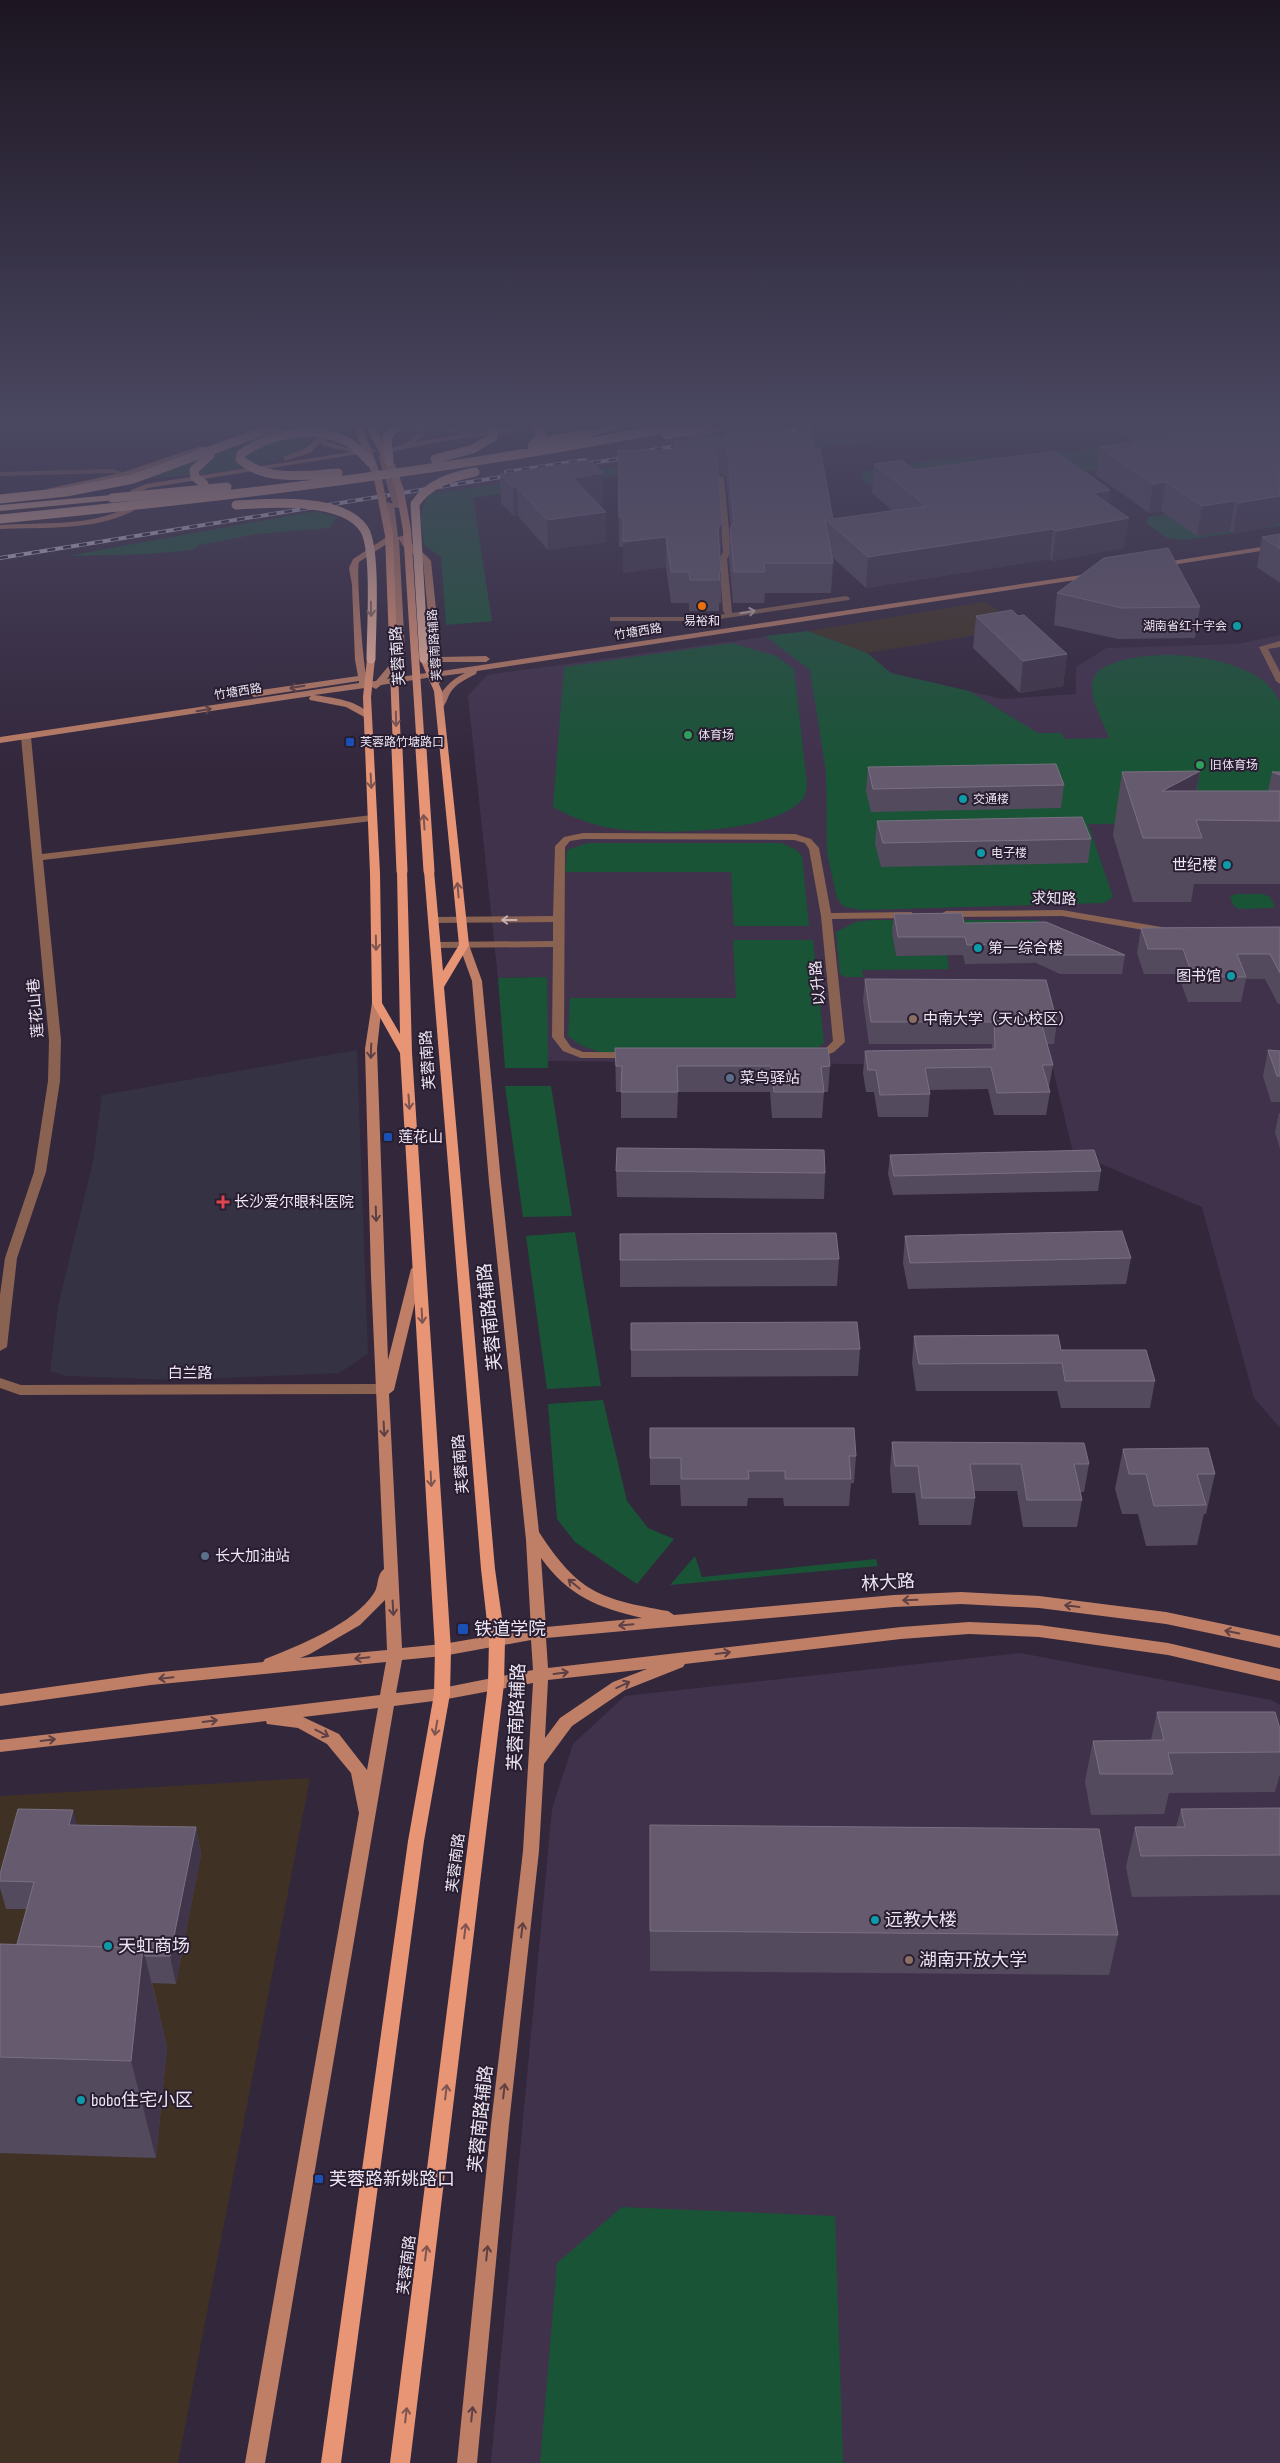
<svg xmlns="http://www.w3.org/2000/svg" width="1280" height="2463" font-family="'Sofia Sans Condensed','Noto Sans SC',sans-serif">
	<rect width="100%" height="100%" fill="#33273c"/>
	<path fill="#3f3224" d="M985 602 1024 627 867 653 808 631Z
		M310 1778 178 2463H0V1796Z"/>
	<path fill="#41324c" d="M745 426H913L405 498 399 476 667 440H693Z
		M808 631 867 653 891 673 1002 699 1076 694V667L1107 648 1238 644 1280 635V1428L1254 1398 1202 1207 1073 1152 1051 1061 852 1064 546 1061 547 977 498 978 468 696 487 675Z
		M1020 1653 1271 1700 1280 1705V2463H491L552 1809 573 1744 625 1696Z"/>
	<path fill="#353243" d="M357 1050 368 1354 339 1373 175 1380 67 1376 50 1371 58 1306 93 1161 102 1095Z"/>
	<path fill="#195436" d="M285 426H320C316 432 312 440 306 445 277 471 184 475 144 479Z
		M913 426H996L727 458 473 498 492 621 446 625 441 557 424 545C421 526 417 510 430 494Z
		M1094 449H1106L1127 465 968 488 878 486 865 482 861 475 865 471C903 465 939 457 977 457 988 457 1006 462 1015 455Z
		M1280 497V526L1184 540 1167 538 1146 523 1148 517Z
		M316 511 337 517 330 528 257 534 199 545 193 550 147 554 67 556Z
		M808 631 867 653 891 673 969 691 1038 733H1062L1064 739 1109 738C1103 721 1088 698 1093 680 1095 670 1107 665 1116 662 1157 649 1221 654 1258 677 1268 683 1275 692 1280 702V819L1194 823 1088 824 1113 897 1104 903 862 910 844 907 837 898 827 853 826 772 810 670 765 636Z
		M732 643 776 656 794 669 807 784C806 789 806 795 803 799 773 833 669 834 626 830 600 828 575 819 553 807L564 667Z
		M588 843H781L795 849 802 856 809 926H734L731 872H565L567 850Z
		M1235 894H1263L1270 897 1275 906 1271 908 1239 909 1234 906 1230 897Z
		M872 920H1038L1043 935 892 932 896 956 947 955 949 969 862 970 863 977H845L840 974 836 932 856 922Z
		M733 940H813L824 1043 811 1052H599L580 1045 568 1036 570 998H736Z
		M547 977 548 1068H505L498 978Z
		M505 1086H551L572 1216 523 1217Z
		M575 1232 601 1386 547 1389 526 1236Z
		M603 1400 627 1501 648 1528 674 1539 637 1584 575 1542 557 1519 548 1404Z
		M695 1556 702 1577 876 1559 878 1566 670 1585Z
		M622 2207 835 2216 843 2463H540L557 2263Z"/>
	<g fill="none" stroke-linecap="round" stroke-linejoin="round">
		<path fill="#8a6252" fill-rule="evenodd" d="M114 469 127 475 123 477 113 473 0 476V472Z
			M717 475 724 477 731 552 727 559 732 613 846 596 850 598 849 600 706 621H610V617H706L725 614 723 611 719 559 723 552Z
			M1280 641V647L1268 649 1280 672V684L1276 681 1259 647Z
			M26 734 31 737 42 854 372 815 377 818 372 821 43 860 61 1040 60 1081 46 1172 17 1258 7 1347 0 1351V1295L5 1258 34 1172 48 1081 49 1040 21 737Z
			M583 833 795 834 811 839 819 848 831 913 911 912 916 915 911 918 832 919 845 1042 834 1052 820 1058H581L563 1051 552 1037 553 947 436 948 431 945 436 942 553 941V922L434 923 429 920 434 917 553 916 555 846 564 837ZM583 839 794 840 805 843 809 849 821 916 833 1041 826 1048 814 1053 583 1052 571 1047 564 1037 565 847 570 841Z
			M1062 910 1167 928 1172 931 1167 934 1062 916 946 917 941 914 946 911Z
			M0 1378 21 1385 382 1384 387 1386 389 1389 387 1392 382 1394 20 1395 0 1388Z"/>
		<path fill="#bf7f66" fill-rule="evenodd" d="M322 426H329L324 434 328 442 357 451 373 449 377 451 148 488 137 493 133 511C93 531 44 527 0 529V525C41 522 89 527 126 508L131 490 146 484 351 452 322 445 321 442 310 453 284 461V457L304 449 318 437 316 434Z
			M416 426H423L425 435 415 442C461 434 509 426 556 426L444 441 394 451 387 454 386 460H380L381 451 405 444 417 434Z
			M424 426H440L467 432 463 434Z
			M647 426H656L678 433 730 426C710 439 666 442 647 426Z
			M201 446 208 448 126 477 51 491 47 489 121 473Z
			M387 502 394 504 398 537 405 535C411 547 423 550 431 561L441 657 486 656 490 659 486 662H441L442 671 1095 573 1099 575 1095 577 477 671 476 674C468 678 459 682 453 689 447 695 447 706 440 709L436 706C440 690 451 680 465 673L442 676V681L438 684 435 683 433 677 381 685 376 689 372 687 314 695C334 698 358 700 372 716L368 719 346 707 310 700 309 698 311 696 0 743V737L359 683V681L254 697 250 694 254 691 358 676 355 660 352 585 349 568 353 559 390 535ZM399 539 403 546 423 561 432 657 425 660 433 663V672L387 679 399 665 405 653ZM391 541 397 653 392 662 376 681 368 682 367 680 371 677 366 674C363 661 356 571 359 562Z
			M1280 544V548L1159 567 1155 565 1159 563Z
			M464 942 469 945 482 981 501 1182 539 1532C578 1592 599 1599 668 1611L674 1615 894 1595 961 1592 1039 1596 1166 1612 1280 1636V1648L1166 1624 1039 1608 961 1604 894 1607 546 1638 548 1668 901 1627 969 1622 1039 1625 1168 1643 1280 1669V1681L1168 1655 1039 1637 969 1634 901 1639 685 1664 683 1667 625 1690 572 1726 544 1764 539 1851 509 2124 477 2463H457L491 2124 523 1851 533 1683 442 1700 394 1706 265 2463H245L359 1813 351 1773 327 1744 298 1728 267 1724 266 1721 0 1752V1740L380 1695 386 1662 151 1685 0 1706V1694L151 1673 263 1662 265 1659C298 1646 354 1624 374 1593 379 1586 376 1575 384 1569L371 1276 365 1049 372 1003 377 1000 382 1003 377 1049 388 1360 411 1269 417 1265 423 1269 394 1390 389 1394 402 1648 443 1644 531 1629 526 1540 489 1182 472 981 459 945ZM541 1558C568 1596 599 1608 642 1618L546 1627ZM385 1600 387 1650 300 1658 310 1654 360 1625ZM531 1640 533 1670 442 1688 396 1693 402 1660 443 1656ZM647 1669 613 1682 560 1718 545 1738 548 1680ZM378 1708 367 1770 339 1734 303 1717Z"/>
		<path fill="#e79575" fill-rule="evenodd" d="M371 656 375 659 371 697 380 873 382 1003 400 1034 397 871 402 868 407 871 412 1053 451 1650 450 1694 424 1841 341 2463H321L408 1841 434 1694 435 1650 400 1053 372 1003 370 873 363 697 367 659Z
			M424 656 428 659 442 691 469 945 444 987 495 1569 505 1640 504 1684 410 2463H390L488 1684 489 1640 481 1569 424 871 425 869 429 868 434 871 443 971 459 945 434 691 420 659Z"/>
		<path fill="#f2b69f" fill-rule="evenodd" d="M614 426H631L587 437 583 434Z
			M112 495 115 496V500L0 511V505Z"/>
		<defs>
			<path id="rail" d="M765 436 824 426
				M639 452 689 444
				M577 465 632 457
				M506 472 585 460
				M0 558 513 475"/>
		</defs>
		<use href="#rail" stroke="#d7cfdd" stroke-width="4"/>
		<use href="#rail" stroke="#291e31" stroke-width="2.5" stroke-dasharray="8" stroke-linecap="butt"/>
		<path stroke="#bf7f66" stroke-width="8" d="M383 458 397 504"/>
		<path stroke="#e79575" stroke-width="8" d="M358 426 378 479 389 535 397 750
			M370 426 393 470 400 491 407 530 421 750"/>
		<path stroke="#e79575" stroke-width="11" d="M397 749 402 871
			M421 749 429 871"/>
		<path stroke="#f2b69f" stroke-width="9" d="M667 435 705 426
			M535 443 587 434
			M532 446 542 435 537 426
			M435 459 473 449 493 437 492 428
			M389 461 387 437 397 426
			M338 473C307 475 265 482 240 459L241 454C271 433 314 424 348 442 357 447 364 456 371 463
			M204 484 195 477 194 470 210 455
			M112 498 227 487
			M0 499 66 492 133 479 277 426
			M236 505C269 503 343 497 364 529 377 549 371 633 371 659
			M0 519C227 497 453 470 677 426
			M424 659 415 504C429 483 451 477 475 472"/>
	</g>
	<path fill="#544a5e" d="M1119 426H1265L1280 435V523L1275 524V526L1233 533 1230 531 1197 536 1161 511 1149 513 1096 475 1099 447 1134 442 1118 431Z
		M726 433 814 448 833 519 893 511 872 493 874 464 1108 504 1124 548 1052 561 1050 559 866 588 832 557 833 563 831 593H765L764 603H733L729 559 730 529 731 528 726 477 718 473 721 552 720 554 721 572V603H719V611H689V603H671L666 567 623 573V547H619L618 450H674V440H690L726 437Z
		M603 473V503L597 504 606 542 548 550 518 516H514L501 503 500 474Z
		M1280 534V583L1257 567 1262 537Z
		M1057 593 1200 607 1195 638 1118 639 1054 625Z
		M976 616 1067 654 1063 686 1020 693 973 648Z
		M868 767 1064 785 1061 808 871 812 866 791Z
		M1200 771 1197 791H1268L1272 772H1280V884H1194L1191 902H1133L1113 835 1122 772Z
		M877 821 1091 839 1088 863 881 867 875 844Z
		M894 914 964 923 1125 955 1122 974H1060L1034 962V963L965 964 963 955 896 956 892 932Z
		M1280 927V1004H1278L1265 979H1246L1241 1002H1188L1178 974H1144L1137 953 1141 928Z
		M865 979 1057 1022 1054 1044H1047L1053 1065 1049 1087H1048L1050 1092 1046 1115H994L988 1089 929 1090 930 1094 928 1117H878L874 1092H866L863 1073 865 1051 992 1049V1044H869L863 1001Z
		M615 1048 830 1066 828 1092H824L822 1118H772L770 1092H678L677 1118H621V1092H616Z
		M1268 1050 1280 1051V1102H1271L1263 1076Z
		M1279 1113H1280V1149L1275 1132Z
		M890 1155 1101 1171 1098 1191 893 1195 888 1174Z
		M616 1171 825 1173 824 1199 617 1197Z
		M620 1234 839 1259 837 1286 620 1287Z
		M905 1236 1131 1258 1126 1284 908 1289 903 1263Z
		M631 1323 860 1349 858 1376 631 1377Z
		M914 1336 1061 1350 1155 1381 1150 1408H1061L1057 1391H916L912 1363Z
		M650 1428 856 1456 854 1483H851L849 1506H784L783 1498H748L747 1506H681L680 1485H650Z
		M892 1442 1089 1464 1084 1492H1080L1082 1500 1077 1527H1023L1017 1491H974L975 1498 971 1525H919L915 1493H892L890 1470Z
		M1123 1449 1215 1474 1206 1514H1204L1197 1545 1146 1546 1138 1514H1122L1115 1489Z
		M1157 1712 1280 1729V1774L1275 1792 1169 1793 1164 1814 1091 1815 1085 1781 1093 1741 1151 1740Z
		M1280 1808V1895L1132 1897 1126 1867 1135 1827H1176L1181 1809Z
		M77 1825 196 1827 201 1854 176 1984 152 1983 167 2047 156 2158 0 2153V1944H17L26 1909H6L0 1888V1874Z
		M650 1825 1118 1935 1109 1975 650 1971Z"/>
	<path fill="#40354a" d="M718 445V473L716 447Z
		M603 473V503L573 507V478Z
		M1165 482 1161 511 1149 513 1153 484Z
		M513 487H517L518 516H514Z
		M1110 490 1106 520 1093 493Z
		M1280 495V523L1275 524V526L1233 533 1238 503Z
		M1235 501 1230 531 1197 536 1202 506Z
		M606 512V542L548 550 547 520Z
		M1129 518 1124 548 1052 561 1056 531Z
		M722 522 721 552 717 559 718 529Z
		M1053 529 1050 559 866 588 868 557Z
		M666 537V567L623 573V542Z
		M1067 654 1063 686 1020 693 1023 661Z
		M1200 771 1189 834 1162 791Z
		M73 1810 80 1837 69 1825Z
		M196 1827 201 1854 176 1984 170 1956Z
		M143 1948 167 2047 156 2158 131 2061Z"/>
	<path fill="#655a6e" stroke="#7a7083" d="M1157 426H1265L1280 435V495H1278L1280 496 1238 503 1235 501 1202 506 1165 482 1153 484 1099 447 1173 436Z
		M726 433H811L814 448H820L833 519 926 506 874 464 901 460 914 470 1055 451 1110 490 1093 493 1129 518 1056 531 1053 529 868 557 825 519 833 563H764L765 572H734L730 529 734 522 727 448 718 445 716 447 722 522 718 529 721 572H719L720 580H690L689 572H671L666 537 623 542V517H619L618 450H675L674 440H690V437H726Z
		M589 460 603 473 573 478 606 512 547 520 517 487H513L500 474Z
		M1280 534V549L1262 537Z
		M1168 548 1200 607 1122 608 1057 593 1104 558Z
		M1012 610 1018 616 1024 615 1067 654 1023 661 976 616Z
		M1056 764 1064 785 873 789 868 767Z
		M1200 771 1162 791H1280V821L1196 820 1202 838H1143L1122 772Z
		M1272 772H1280V775Z
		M1082 817 1091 839 883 843 877 821Z
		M962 913 964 923 1046 922 1125 955H1063L1036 943V944L967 945 965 937H898L894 914Z
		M1280 927V973L1270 954H1237L1246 977H1193L1183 949H1148L1141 928Z
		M865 979 1046 980 1057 1022H1041L1053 1065H1042L1050 1092 997 1093 991 1067 925 1068 930 1094 880 1095 876 1070H868L865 1051 995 1049 994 1022H871Z
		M615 1048H828L830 1066 821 1067 824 1092H774L771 1066H677L678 1092H621L622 1066H616Z
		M1268 1050 1280 1051V1076H1277Z
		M617 1148 824 1150 825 1173 616 1171Z
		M1094 1150 1101 1171 894 1176 890 1155Z
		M1122 1231 1131 1258 910 1263 905 1236Z
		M836 1233 839 1259 620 1260V1234Z
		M857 1322 860 1349 631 1350V1323Z
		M1058 1335 1061 1350H1146L1155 1381H1065L1062 1363 919 1364 914 1336Z
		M650 1428H854L856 1456H849L851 1479H785V1471H748L749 1479H681V1458H650Z
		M892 1442 1084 1443 1089 1464H1074L1082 1500H1027L1021 1464H970L975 1498H922L918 1466H895Z
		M1208 1448 1215 1474H1197L1206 1505 1154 1506 1146 1474H1129L1123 1449Z
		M1157 1712H1275L1280 1729V1752L1168 1753 1173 1774H1100L1093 1741 1164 1740Z
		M1280 1808V1855L1141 1856 1135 1827H1185L1181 1809Z
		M18 1809 73 1810 69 1825 196 1827 170 1956H145L143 1948 17 1944 34 1882 0 1881V1874Z
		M650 1825 1099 1829 1118 1935 650 1931Z
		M0 1944 143 1948 131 2061 0 2057Z"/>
	<defs><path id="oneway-shaft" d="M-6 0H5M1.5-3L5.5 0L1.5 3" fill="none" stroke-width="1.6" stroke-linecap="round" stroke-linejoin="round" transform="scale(1.25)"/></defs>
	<use stroke="#8e6a68" href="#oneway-shaft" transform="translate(371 609) rotate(89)"/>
	<g stroke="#c5b1b2">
		<use href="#oneway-shaft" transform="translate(748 612) rotate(-9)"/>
		<use href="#oneway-shaft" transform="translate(509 920) rotate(180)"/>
	</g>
	<g stroke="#5e4044">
		<use href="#oneway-shaft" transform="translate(297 687) rotate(171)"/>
		<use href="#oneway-shaft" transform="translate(204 710) rotate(-9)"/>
		<use href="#oneway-shaft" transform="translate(371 1051) rotate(92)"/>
		<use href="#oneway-shaft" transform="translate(376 1214) rotate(88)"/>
		<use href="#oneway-shaft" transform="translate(384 1429) rotate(87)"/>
		<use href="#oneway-shaft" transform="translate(574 1584) rotate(-141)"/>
		<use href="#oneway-shaft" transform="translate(910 1600) rotate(178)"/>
		<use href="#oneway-shaft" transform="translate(1072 1606) rotate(-173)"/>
		<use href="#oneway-shaft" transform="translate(393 1608) rotate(87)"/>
		<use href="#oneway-shaft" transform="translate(626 1625) rotate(175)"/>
		<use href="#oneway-shaft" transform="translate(1232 1632) rotate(-168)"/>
		<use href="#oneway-shaft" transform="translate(723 1653) rotate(-7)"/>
		<use href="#oneway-shaft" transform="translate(362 1658) rotate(174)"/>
		<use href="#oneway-shaft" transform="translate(561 1673) rotate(-7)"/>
		<use href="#oneway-shaft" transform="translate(166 1678) rotate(174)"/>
		<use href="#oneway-shaft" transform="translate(623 1685) rotate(-25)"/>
		<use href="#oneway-shaft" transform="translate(210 1721) rotate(-7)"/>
		<use href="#oneway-shaft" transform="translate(322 1733) rotate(27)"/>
		<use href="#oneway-shaft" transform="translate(48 1740) rotate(-7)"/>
		<use href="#oneway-shaft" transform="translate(522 1930) rotate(-83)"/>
		<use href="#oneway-shaft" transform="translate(504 2091) rotate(-83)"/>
		<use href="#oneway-shaft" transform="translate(487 2253) rotate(-84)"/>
		<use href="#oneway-shaft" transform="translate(472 2414) rotate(-84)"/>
	</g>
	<g stroke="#7e5450">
		<use href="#oneway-shaft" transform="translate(396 719) rotate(89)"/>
		<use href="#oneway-shaft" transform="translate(371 781) rotate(87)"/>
		<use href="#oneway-shaft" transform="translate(424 822) rotate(-94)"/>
		<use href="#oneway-shaft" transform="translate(458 890) rotate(-95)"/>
		<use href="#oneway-shaft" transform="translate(376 943) rotate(89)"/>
		<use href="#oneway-shaft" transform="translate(409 1102) rotate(86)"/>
		<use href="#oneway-shaft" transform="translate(422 1316) rotate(87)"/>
		<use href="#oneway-shaft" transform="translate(431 1479) rotate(87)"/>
		<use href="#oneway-shaft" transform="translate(436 1728) rotate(100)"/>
		<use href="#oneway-shaft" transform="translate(465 1931) rotate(-83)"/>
		<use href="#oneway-shaft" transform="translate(446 2092) rotate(-83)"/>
		<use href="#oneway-shaft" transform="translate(426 2253) rotate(-83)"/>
		<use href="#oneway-shaft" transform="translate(406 2415) rotate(-83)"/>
	</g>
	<linearGradient id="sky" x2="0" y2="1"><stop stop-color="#1c1521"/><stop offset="0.55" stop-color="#4a4761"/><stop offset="1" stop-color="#4a4761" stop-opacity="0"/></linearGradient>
	<rect width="1280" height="771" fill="url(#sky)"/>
	<circle fill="#e8710a" stroke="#291e31" stroke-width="2" cx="702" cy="606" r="5"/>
	<g fill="#0f9aa8" stroke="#291e31" stroke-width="2">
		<circle cx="1237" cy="626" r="5"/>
		<circle cx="963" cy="799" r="5"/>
		<circle cx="981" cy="853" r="5"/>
		<circle cx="1227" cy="865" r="5"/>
		<circle cx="978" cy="948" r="5"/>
		<circle cx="1231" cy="976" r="5"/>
		<circle cx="875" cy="1920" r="5"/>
		<circle cx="108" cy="1946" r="5"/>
		<circle cx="81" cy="2100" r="5"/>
	</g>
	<g fill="#2e9e5b" stroke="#291e31" stroke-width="2">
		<circle cx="688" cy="735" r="5"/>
		<circle cx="1200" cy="765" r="5"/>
	</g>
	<g fill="#1a4fb4" stroke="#291e31" stroke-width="2">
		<rect x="345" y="737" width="10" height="10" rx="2.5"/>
		<rect x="383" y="1132" width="10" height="10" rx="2.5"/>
		<rect x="457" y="1623" width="12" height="12" rx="2.5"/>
		<rect x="314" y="2174" width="10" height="10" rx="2.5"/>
	</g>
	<g fill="#8d6e63" stroke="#291e31" stroke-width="2">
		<circle cx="913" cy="1019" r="5"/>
		<circle cx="909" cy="1960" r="5"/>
	</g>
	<g fill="#5c6f8a" stroke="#291e31" stroke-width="2">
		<circle cx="730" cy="1078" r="5"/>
		<circle cx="205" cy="1556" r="5"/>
	</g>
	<path fill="#e0444e" stroke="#291e31" stroke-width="2" d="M220.5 1194.5h5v5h5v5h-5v5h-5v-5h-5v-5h5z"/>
	<g text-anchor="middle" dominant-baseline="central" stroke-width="4" stroke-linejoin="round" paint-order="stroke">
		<g font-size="12" fill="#ece5f2" stroke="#291e31" text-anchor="start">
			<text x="702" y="621" text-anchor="middle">易裕和</text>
			<text x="1227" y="626" text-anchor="end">湖南省红十字会</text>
			<text x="698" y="735">体育场</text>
			<text x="360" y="742">芙蓉路竹塘路口</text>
			<text x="1210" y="765">旧体育场</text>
			<text x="973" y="799">交通楼</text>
			<text x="991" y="853">电子楼</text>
		</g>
		<g font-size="12" fill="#ece5f2" stroke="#291e31">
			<text transform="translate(638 632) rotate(-9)">竹塘西路</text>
			<text transform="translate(435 645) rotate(-94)">芙蓉南路辅路</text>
			<text transform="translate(238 692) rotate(-9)">竹塘西路</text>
		</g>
		<g font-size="15" fill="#ece5f2" stroke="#291e31">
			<text transform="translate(398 656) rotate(-94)">芙蓉南路</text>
			<text transform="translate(1054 899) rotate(2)">求知路</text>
			<text transform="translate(818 983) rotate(-96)">以升路</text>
			<text transform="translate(36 1008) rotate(-95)">莲花山巷</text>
			<text transform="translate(428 1060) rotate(-94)">芙蓉南路</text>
			<text x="190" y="1373">白兰路</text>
			<text transform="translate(461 1464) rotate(-95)">芙蓉南路</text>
			<text transform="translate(456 1863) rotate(-83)">芙蓉南路</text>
			<text transform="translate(407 2265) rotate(-83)">芙蓉南路</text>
		</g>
		<g font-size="15" fill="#ece5f2" stroke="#291e31" text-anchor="start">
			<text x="1217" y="865" text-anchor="end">世纪楼</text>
			<text x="988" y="948">第一综合楼</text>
			<text x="1221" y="976" text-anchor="end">图书馆</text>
			<text x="923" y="1019">中南大学（天心校区）</text>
			<text x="740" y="1078">菜鸟驿站</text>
			<text x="398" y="1137">莲花山</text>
			<text x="234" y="1202">长沙爱尔眼科医院</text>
			<text x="215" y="1556">长大加油站</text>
		</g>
		<g font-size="18" fill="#ece5f2" stroke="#291e31">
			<text transform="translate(490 1317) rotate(-96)">芙蓉南路辅路</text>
			<text transform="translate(888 1583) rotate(-4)">林大路</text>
			<text transform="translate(517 1717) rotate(-88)">芙蓉南路辅路</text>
			<text transform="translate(481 2119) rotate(-84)">芙蓉南路辅路</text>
		</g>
		<g font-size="18" fill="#ece5f2" stroke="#291e31" text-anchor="start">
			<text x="474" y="1629">铁道学院</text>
			<text x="885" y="1920">远教大楼</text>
			<text x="118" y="1946">天虹商场</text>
			<text x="919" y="1960">湖南开放大学</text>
			<text x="91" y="2100">bobo住宅小区</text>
			<text x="329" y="2179">芙蓉路新姚路口</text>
		</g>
	</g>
</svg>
